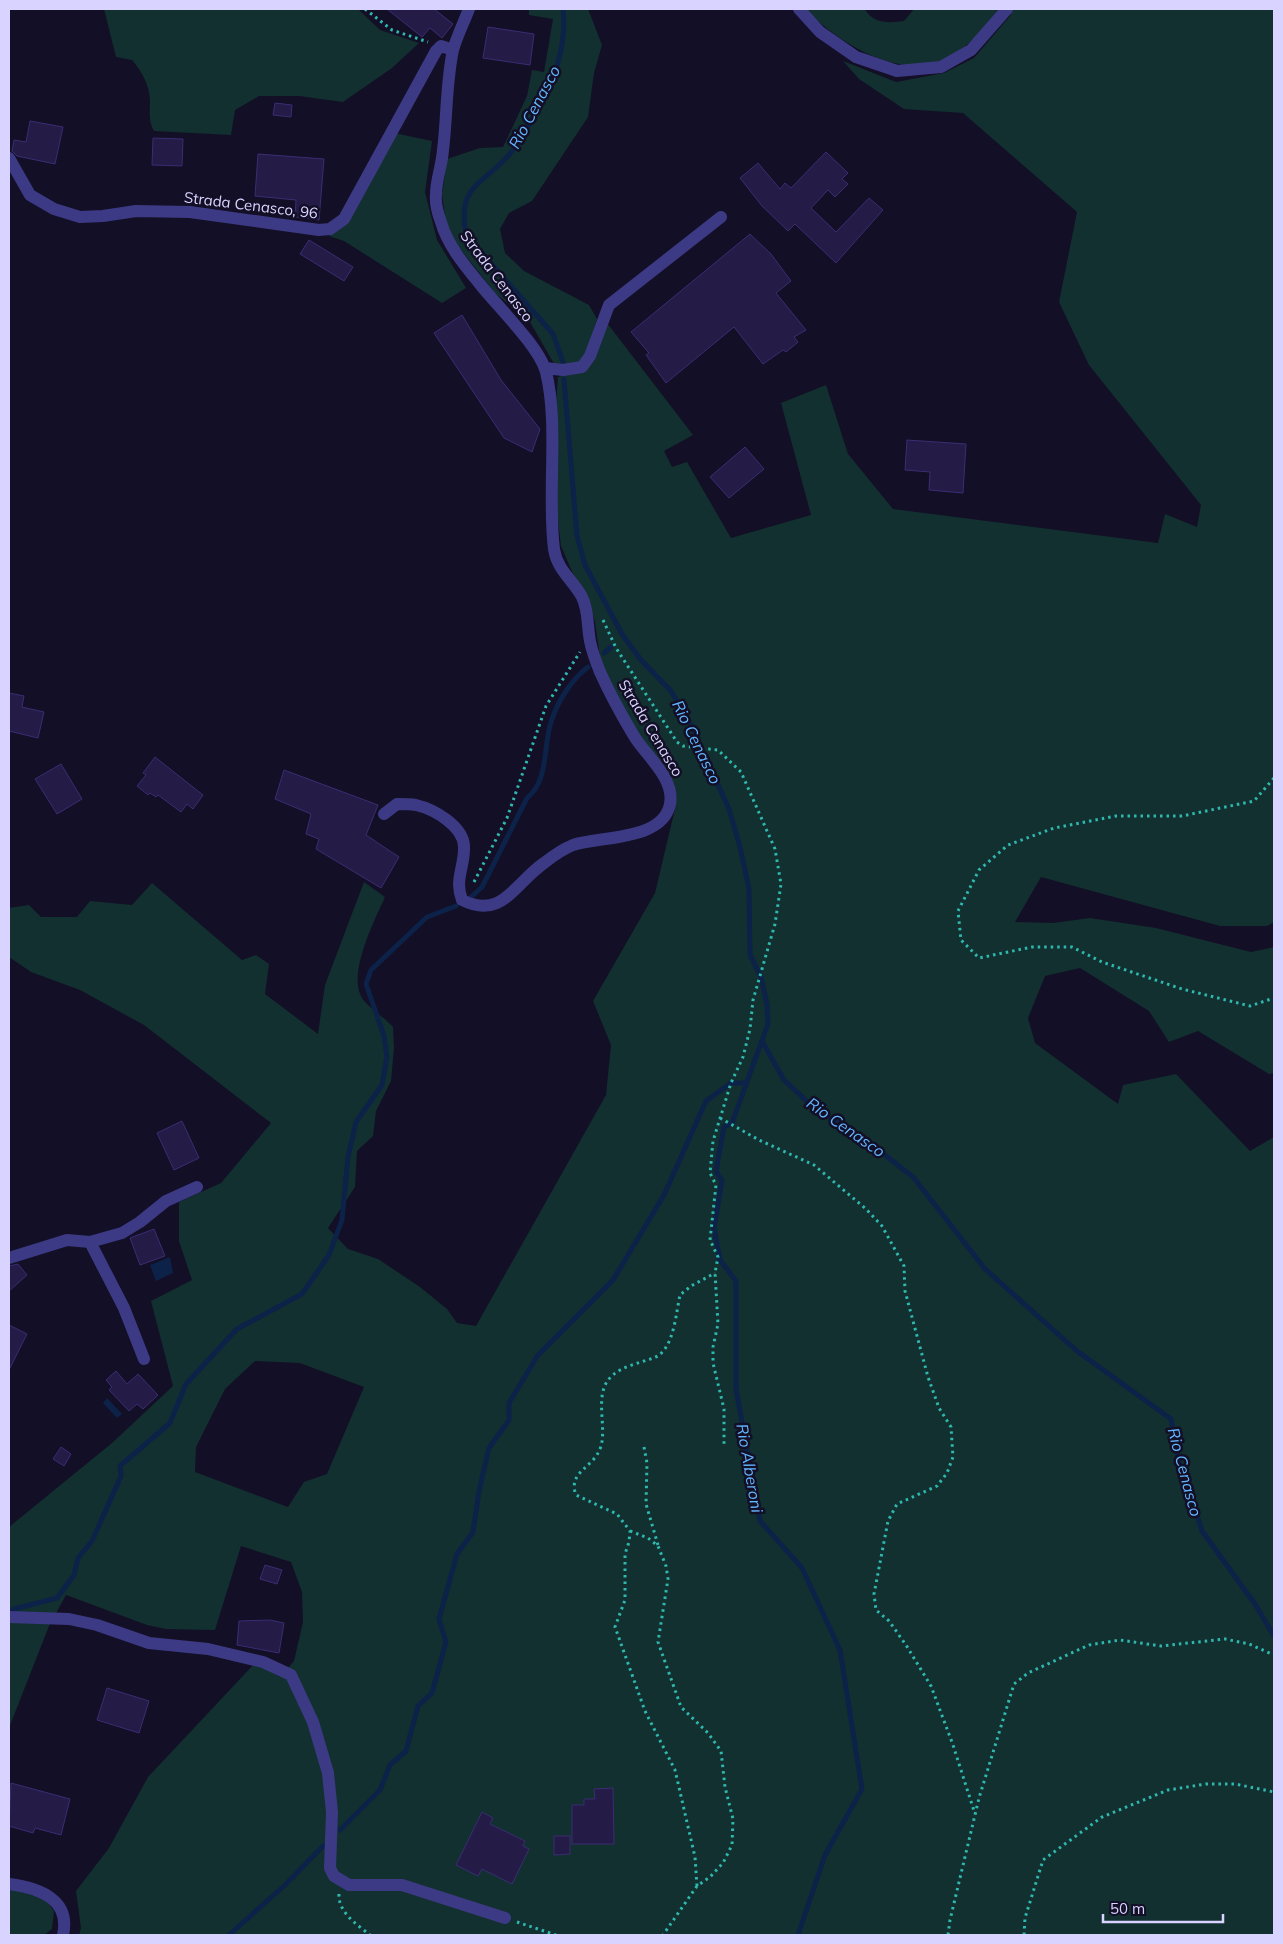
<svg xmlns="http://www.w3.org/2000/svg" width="1283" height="1944" font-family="Mulish,sans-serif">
	<rect width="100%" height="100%" fill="#130f26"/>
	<path fill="#12302f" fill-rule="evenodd" d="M104 9H358L380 30 419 43 392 68 343 102 299 96H259L235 110 231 135 154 131C148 120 150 112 150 100 149 84 142 72 132 60L116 57Z
		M529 9H588L602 45 594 73 588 117 532 201 509 213 500 229 505 253 524 271 589 305 597 319 586 353 579 363 557 365 553 362 530 322 495 293 454 241 446 224 442 195 447 159 480 148 503 147 527 96 532 70 544 72 553 19 529 15Z
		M805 9H865C873 24 889 23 904 21L914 9H999C984 27 971 45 950 57 900 83 839 43 805 9Z
		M1013 9H1274V922L1267 926H1220L1041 877 1015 922 1053 923 1090 918 1156 928 1251 952 1274 947V1073L1269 1074 1198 1031 1169 1042 1149 1011 1080 968 1045 976 1028 1018 1035 1043 1118 1104 1123 1085 1176 1074 1250 1151 1274 1137V1935H79L81 1928 76 1891 109 1848 148 1777 255 1663 280 1677 294 1661 303 1622 302 1592 291 1562 241 1546 215 1630 166 1629 147 1625 66 1595 49 1626 9 1728V1527L112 1443 173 1386 151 1301 192 1280 179 1241V1202L221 1183 271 1123 144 1025 80 990 31 972 9 957V908L29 905 41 917H77L90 901 132 905 152 883 242 960 256 955 269 964 265 994 318 1034 325 985 364 882 385 897C375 920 347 973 362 998 365 1004 386 1019 393 1027L394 1048 391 1081 376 1111 373 1136 357 1151 355 1187 328 1228 348 1249 378 1259 420 1287 447 1309 457 1323 476 1326 606 1095 611 1045 593 1001 655 893 675 809 674 789 640 738 601 664 595 622 588 596 573 574 561 546 557 512 556 403 558 377 584 370 604 319 693 435 664 451 672 467 687 462 731 538 811 515 781 403 826 385 848 454 893 509 1158 543 1165 514 1197 527 1201 505 1089 365 1059 302 1077 212 963 113 904 109 859 79 843 61 896 82 944 73 974 58 1010 16ZM255 1361 300 1363 364 1387 327 1474 304 1482 288 1507 195 1472 196 1447 225 1389Z
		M394 133 432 141 425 192 437 240 466 288 442 303 344 241 329 236Z
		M9 1888 45 1899 54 1911 52 1929 44 1935H9Z"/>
	<path fill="#0c2248" d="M170 1257 173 1273 156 1281 150 1265Z
		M107 1398 122 1414 117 1418 103 1403Z"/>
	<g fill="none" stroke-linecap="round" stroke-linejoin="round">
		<path stroke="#0c2248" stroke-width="5" d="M563 362 553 334 466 235C456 182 486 185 512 151 525 135 553 82 558 62 563 46 565 25 563 9
			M564 379 577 536 585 565 622 634 641 660 671 691 691 725 729 809 740 847 749 889 750 955 761 977 767 1004 768 1024 732 1123 724 1127 716 1171 722 1181 714 1228 720 1260 736 1281V1389L760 1521 802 1568 840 1650 862 1789 825 1855 798 1935
			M604 653 611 647
			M469 899 482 887 527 798C549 780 543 747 551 722 557 702 572 679 588 667
			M762 1041 784 1080 812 1106 875 1147 914 1178 985 1269 1077 1351 1171 1419 1178 1457 1202 1531 1255 1604 1274 1636
			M9 1614 14 1609 57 1598 74 1575 78 1558 92 1541 121 1476 120 1466 170 1423 186 1384 237 1329 302 1294 329 1255 342 1220 348 1157 356 1122 382 1085 387 1057 384 1036 366 984 371 970 427 917 456 906
			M340 1830 380 1790 390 1765 406 1751 418 1706 432 1693 446 1642 439 1619 457 1554 473 1532 479 1491 489 1448 509 1420V1403L538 1355 613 1280 664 1195 706 1101 731 1083H747
			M229 1935 285 1885 323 1846"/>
	</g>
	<path fill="#241b47" stroke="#3b2d73" d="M387 9H434L453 24 442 38 430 28 422 37Z
		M488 27 534 34 530 65 483 58Z
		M275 103 292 105 291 117 273 115Z
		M30 121 63 127 55 164 17 156 12 151 14 140 26 142Z
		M153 138 183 139 182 166 152 165Z
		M826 152 848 173 842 179 848 184 835 197 828 190 811 208 836 232 869 198 883 210 836 263 795 224 788 231 762 206 740 178 758 163 780 189 785 183 791 188Z
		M258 154 324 159 319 220 295 217 296 200 255 196Z
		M750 234 771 254 791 281 776 293 806 330 794 337 798 342 786 352 783 350 763 364 734 327 666 383 646 355 649 353 631 332Z
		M309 240 353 267 344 281 300 254Z
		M462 315 501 380 540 429 532 452 504 438 434 333Z
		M907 440 966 444 963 493 929 490 930 472 905 470Z
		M745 447 764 469 729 498 710 477Z
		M9 693 24 696 22 707 44 712 38 738 9 731Z
		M155 757 203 795 193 809 187 804 181 812 158 795 156 797 150 793 148 795 137 786 146 775 143 773Z
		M61 764 82 799 57 814 35 779Z
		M284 770 378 805 366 835 399 857 381 888 316 849 319 839 306 834 311 814 275 799Z
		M182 1121 199 1158 174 1170 157 1133Z
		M154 1229 165 1256 140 1265 130 1238Z
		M18 1264 27 1275 9 1291V1266Z
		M9 1325 27 1334 9 1370Z
		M116 1371 127 1384 138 1374 158 1395 143 1409 137 1404 129 1411 109 1390 112 1387 106 1380Z
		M61 1447 71 1454 64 1466 53 1459Z
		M265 1565 282 1570 277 1584 260 1579Z
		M270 1620 284 1623 279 1653 237 1645 239 1621Z
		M107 1688 149 1701 139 1733 97 1720Z
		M11 1783 70 1799 61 1835 35 1828 33 1833 9 1826Z
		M613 1788 614 1844H572V1805H584V1799H595L594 1789Z
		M482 1812 493 1818 490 1824 525 1841 523 1846 529 1849 512 1884 482 1869 478 1876 456 1865Z
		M554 1836H570V1854L554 1855Z"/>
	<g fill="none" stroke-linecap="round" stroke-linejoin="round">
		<path stroke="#2fb8b0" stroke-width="3" stroke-dasharray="2.5 4" stroke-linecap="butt" d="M365 9 392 30 428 42
			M603 620 616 648 677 742 683 746 718 750 741 772 775 849 781 884 775 924 753 1000 750 1029 743 1057 731 1083 713 1141 710 1173 716 1185 710 1240 718 1257 715 1273 718 1324 713 1347V1363L724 1409V1447
			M1274 778 1254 801 1182 816H1116L1054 828 1008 845 979 870 958 911 961 940 979 958 1032 947H1072L1102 962 1182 989 1250 1006 1274 998
			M474 882 507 818 546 706 580 652
			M720 1118 759 1140 814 1165 866 1209 882 1226 904 1266 905 1291 928 1377 939 1408 951 1427 953 1457 947 1473 937 1486 897 1504 888 1521 874 1594 876 1610 889 1621 906 1645 931 1686 953 1745 975 1814
			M644 1447 647 1463 646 1504 658 1545
			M630 1531 648 1538 658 1546 666 1566 668 1579 658 1642 681 1707 708 1733 721 1751 725 1787 733 1819 732 1845 723 1863 710 1877 697 1886 663 1935
			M697 1886 695 1857 675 1770 645 1711 615 1627 625 1600V1554L629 1542 630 1531 617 1514 576 1495C567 1471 595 1468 601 1446 607 1425 593 1392 612 1376 622 1366 640 1363 653 1358 674 1352 676 1312 680 1295L691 1286 715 1273
			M339 1894C338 1913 358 1925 370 1935
			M517 1922 556 1935
			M948 1935 950 1920 979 1798 1014 1684 1028 1673 1089 1645 1120 1640 1161 1646 1225 1639 1249 1644 1274 1655
			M1024 1935 1025 1918 1043 1860 1102 1817 1168 1790 1206 1784H1235L1274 1792"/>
		<path stroke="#3d3a85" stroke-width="12" d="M799 9 820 32 856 57 897 71 941 67 971 50 1007 9
			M9 158 30 195 54 209 80 217 103 216 136 211 190 212 319 230 330 229 344 219 436 51 441 46 453 50
			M545 368 563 370 582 367 590 356 609 305 721 217
			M384 814 397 804C403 804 410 804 416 805 434 809 463 826 464 846 465 867 454 879 462 900 502 920 514 884 544 863 553 856 563 849 573 845 600 836 663 841 670 804 675 778 646 756 634 736 622 716 610 694 600 672 596 662 592 652 590 641 587 626 589 611 582 597 573 580 557 570 554 549 547 493 559 425 546 372 539 346 496 305 479 283 464 265 447 244 441 222 438 214 435 203 436 194 436 180 442 165 443 150 447 118 446 83 453 50 457 36 464 22 469 9
			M90 1242 124 1308 144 1359
			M9 1258 67 1240 90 1242 122 1233 140 1222 166 1201 197 1187
			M9 1617 69 1619 97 1625 149 1643 208 1649 263 1662 291 1675 313 1722 328 1773 332 1812 330 1868 334 1876 349 1885H402L505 1918
			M9 1884C39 1888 71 1899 63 1935"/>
	</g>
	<g text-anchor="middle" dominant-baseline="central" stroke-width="5" stroke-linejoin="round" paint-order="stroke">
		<g font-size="15" fill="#d9d4ff" stroke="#130f26">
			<text transform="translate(251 205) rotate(7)">Strada Cenasco, 96</text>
			<text transform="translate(497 276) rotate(53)">Strada Cenasco</text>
			<text transform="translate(651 728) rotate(59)">Strada Cenasco</text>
		</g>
		<g font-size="16" font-style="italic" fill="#62b6ff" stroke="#130f26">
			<text transform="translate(534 107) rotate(-62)">Rio Cenasco</text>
			<text transform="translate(697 742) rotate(64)">Rio Cenasco</text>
			<text transform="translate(846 1127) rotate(35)">Rio Cenasco</text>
			<text transform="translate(750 1468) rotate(80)">Rio Alberoni</text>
			<text transform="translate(1185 1472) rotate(75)">Rio Cenasco</text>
		</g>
	</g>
	<rect width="1283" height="1944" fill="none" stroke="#d9d4ff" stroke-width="20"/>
	<path d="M1103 1914v8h120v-8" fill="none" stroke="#d9d4ff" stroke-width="2.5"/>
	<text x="1110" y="1914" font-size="15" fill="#d9d4ff" stroke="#130f26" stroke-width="4" paint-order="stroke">50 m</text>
</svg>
